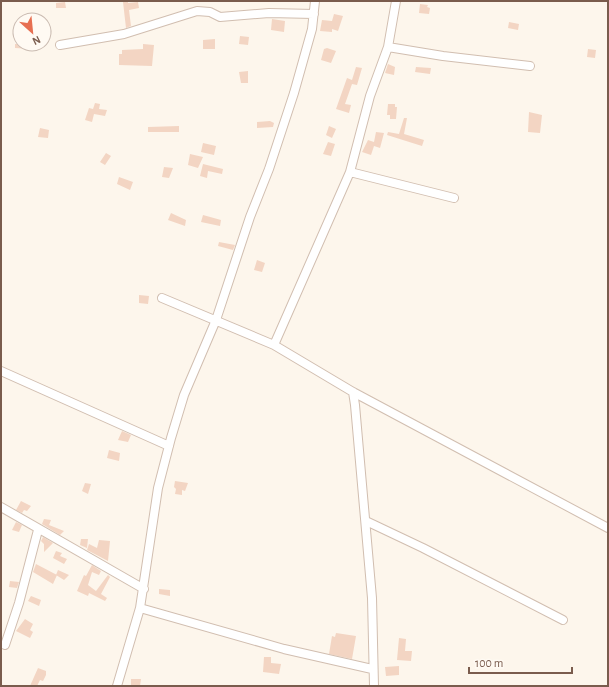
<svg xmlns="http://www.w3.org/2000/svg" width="609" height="687" font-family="'Alegreya Sans',sans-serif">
	<rect width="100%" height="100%" fill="#fdf6ec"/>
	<path fill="#f3d5c3" d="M128 1V3L138 2 139 8 129 10 131 26 126 28 123 2Z
		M65 2 66 8H56V3Z
		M420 4 428 5 427 7 430 8 429 14 419 13Z
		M334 14 343 16 338 31 332 29V32L320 31 322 20 332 21Z
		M272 19 285 21 284 32 271 30Z
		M509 22 519 24 518 30 508 28Z
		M240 36 249 37 248 45 239 44Z
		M215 39V49H203V40Z
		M15 44H32V49L15 48Z
		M143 44 154 45 152 66 119 65V54H122V50L143 49Z
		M327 48 336 51 331 63 321 60 324 49Z
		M588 49 596 50 595 58 587 57Z
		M388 64 395 67 394 75 385 73Z
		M356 67 362 68 357 85 352 84 345 104 351 105 349 113 336 109 347 78 352 80Z
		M416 67 431 68 430 74 415 72Z
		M248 71V83H241L239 72Z
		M95 103 100 104 99 109 107 110 105 116 94 114 92 122 85 120 89 108 93 109Z
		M388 104H395V107H397L396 119H390V115H387Z
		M529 112 542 115 540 133 528 132Z
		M404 118H407L404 134 424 140 422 146 387 135 388 132 399 134Z
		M270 121 274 123 273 127 257 128V122Z
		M179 126V132H148V127Z
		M329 126 336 129 332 138 326 135Z
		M40 128 49 130 48 138 38 137Z
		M376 132 384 133 380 148 374 146 371 155 362 152 368 140 374 142Z
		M328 142 335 144 331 156 323 154Z
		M203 143 216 146 214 155 201 152Z
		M106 153 111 156 105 165 100 162Z
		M190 154 203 157 198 168 188 165Z
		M203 164 223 169 222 174 208 171 207 178 200 176Z
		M164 167 173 168 169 178 162 177Z
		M119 177 133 182 130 190 117 184Z
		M171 213 186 220 185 226 168 220Z
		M203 215 221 220 220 226 201 222Z
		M219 242 235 245 233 250 218 246Z
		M257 260 265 263 262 272 254 270Z
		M139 295 149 296 148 304 139 303Z
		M122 431 131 435 128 442 118 440Z
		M109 450 120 453 119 461 107 458Z
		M175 481 188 483 185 491 182 490V495L175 494 176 489 174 487Z
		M85 483 91 484 88 494 82 491Z
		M21 501 31 506 27 511 24 510 22 513 16 510Z
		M44 519 51 520 49 525 64 531 60 535 42 524Z
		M16 522 22 525 19 532 12 530Z
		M43 537 53 543 44 552V544L41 541Z
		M81 539H88L87 548 80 545Z
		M99 540 110 541 108 561 87 550 89 544 97 548Z
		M56 551 62 553 60 556 67 559 64 564 53 558Z
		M36 564 57 575 53 584 33 572Z
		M92 565 101 571 99 575 92 572 88 585 96 591 108 575 110 577 101 594 107 598 105 601 89 593 88 596 77 591 84 575 86 576Z
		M58 570 69 575 64 580 56 575Z
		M10 581 19 582 17 588 9 587Z
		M159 589 170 590V596L159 594Z
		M31 596 41 600 39 606 28 601Z
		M25 619 33 624 30 630 33 632 30 638 16 631Z
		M336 633 356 636 352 659 329 654 332 636 335 637Z
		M399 638 406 639 405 651H412L411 661 397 660Z
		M264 657H271V663L281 664 279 674 263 672Z
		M399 666V675L386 676 385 667Z
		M38 668 46 671V675L43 681 40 680 37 686H30Z
		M131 679H141L140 686 131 685Z"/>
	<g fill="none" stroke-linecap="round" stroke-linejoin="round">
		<defs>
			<path id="minor" d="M60 45 124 34 197 11 210 12 220 17 269 13 314 14
				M388 47 443 56 530 66
				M350 172 454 198
				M162 298 274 345 353 392 608 528
				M274 345 350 172 370 96 388 47 396 1
				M1 371 169 446
				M353 392 355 405 372 598 374 686
				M1 507 144 589
				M366 521 423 548 563 620
				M140 608 284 649 372 669
				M5 645 19 603 38 530
				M117 686 140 608 158 488 171 438 184 395 216 320 250 217 269 169 294 93 312 29 315 1"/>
		</defs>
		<use href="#minor" stroke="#d1beb0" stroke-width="10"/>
		<use href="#minor" stroke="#fff" stroke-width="8"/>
	</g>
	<rect width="609" height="687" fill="none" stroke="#7a5c4d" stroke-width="4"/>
	<g transform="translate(32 32) rotate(153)"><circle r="19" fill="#fffaf3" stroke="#cabbb1"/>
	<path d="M0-3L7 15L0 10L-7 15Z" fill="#e76f51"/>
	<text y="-6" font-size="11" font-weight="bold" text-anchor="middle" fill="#7a5c4d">N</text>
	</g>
	<path d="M469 667v6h103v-6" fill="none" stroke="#7a5c4d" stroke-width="2"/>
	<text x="475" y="667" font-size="12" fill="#7a5c4d" stroke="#fffaf3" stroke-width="3" paint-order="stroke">100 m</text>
</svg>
